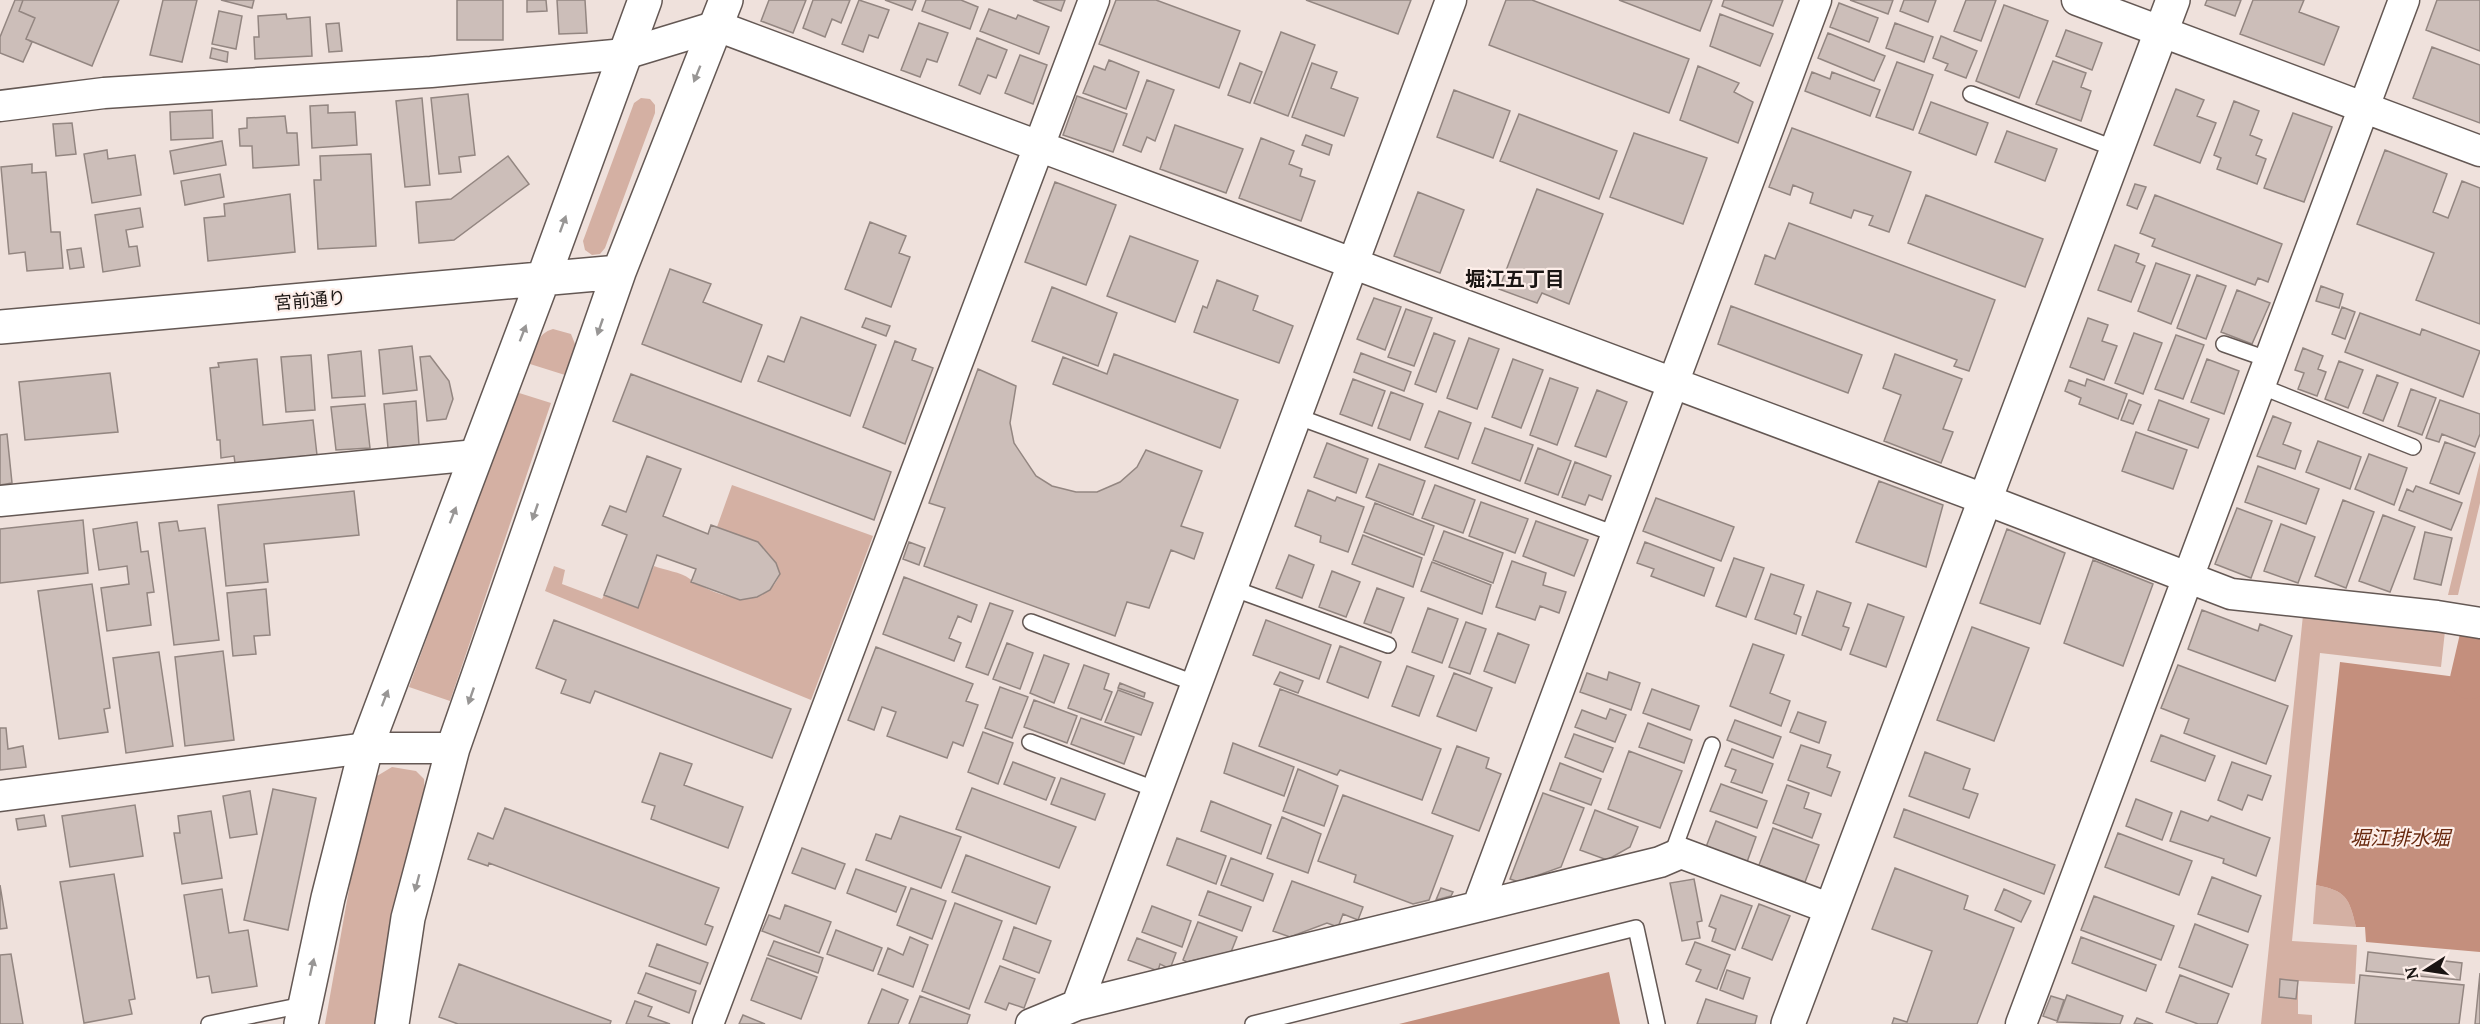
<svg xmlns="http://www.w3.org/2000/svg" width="2480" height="1024" font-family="Lora,'Noto Sans JP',serif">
	<rect width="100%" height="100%" fill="#efe1dc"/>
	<path fill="#d4b0a3" d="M641 98 650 99 655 105V113L605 248 600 254 592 255 585 250 583 241 634 103Z
		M553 329 571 334 575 344 573 355 565 375 530 364C535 349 537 333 553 329Z
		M516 392 551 403 450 701 409 687Z
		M2480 462V503L2458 595H2448Z
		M732 485 873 536 811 700 545 591 554 566 565 570 562 584 602 599 604 595 637 608 654 566C664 570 681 572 690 579 713 595 764 615 780 574 770 543 744 537 717 527Z
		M2303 615 2445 631 2441 667 2320 653 2292 941 2357 945 2355 984 2298 981V1014L2312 1015V1024H2261Z
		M392 767 416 771 424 779 425 796 376 1024H325L366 794 377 776Z
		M2316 885C2346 891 2349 897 2356 927L2313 924Z"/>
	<path fill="#c48f7d" d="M2340 662 2480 680V952L2366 942 2365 927H2356C2349 897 2346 891 2316 885Z
		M1609 972 1620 1024H1399Z"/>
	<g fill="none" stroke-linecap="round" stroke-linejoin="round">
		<path stroke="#c48f7d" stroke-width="40" d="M2470 679 2480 636"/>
	</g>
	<path fill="#ccbeb9" stroke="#938681" stroke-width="1.5" d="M15 0H23L19 11 35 18 26 39 32 42 23 62 0 53V37Z
		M23 0H119L92 66 26 39 35 18 19 11Z
		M163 0H197L182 62 150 55Z
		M221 0H254L252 8Z
		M457 0H503V40H457Z
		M527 0H546L547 11 527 12Z
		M557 0H585L587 33 559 34Z
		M769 0H806L793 33 761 21Z
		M813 0H850L841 23 832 19 825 37 803 28Z
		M859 0 889 10 878 38 869 35 863 52 842 44Z
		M885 0H916L912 10Z
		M926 0H961L978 7 970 29 922 11Z
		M1033 0H1065L1061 11Z
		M1116 0H1156L1240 31 1219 88 1099 44Z
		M1306 0H1411L1398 34Z
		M1506 0H1532L1689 59 1669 113 1489 45Z
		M1619 0H1712L1700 31Z
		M1724 0H1783L1773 26 1722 6Z
		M1850 0H1893L1888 14Z
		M1904 0H1936L1928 22 1900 11Z
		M1966 0H1996L1981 41 1954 31Z
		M2207 0H2241L2235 16 2205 5Z
		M2253 0H2304L2299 12 2339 27 2324 65 2240 34Z
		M2437 0H2480V51L2426 30Z
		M1839 3 1878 18 1869 42 1830 27Z
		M2004 5 2048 21 2019 98 1976 81Z
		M989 9 1016 19 1018 15 1049 27 1039 54 980 31Z
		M219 11 242 16 236 49 212 44Z
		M286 14 287 19 310 17 312 56 255 59 254 37H259L258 16Z
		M1720 14 1773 34 1760 66 1710 46Z
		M339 23 342 51 329 52 326 24Z
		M919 23 948 33 937 62 927 59 920 77 901 70Z
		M1895 23 1933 37 1924 62 1886 48Z
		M2066 30 2102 43 2092 70 2056 56Z
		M1281 32 1315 45 1288 116 1254 103Z
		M1828 33 1885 56 1874 81 1818 58Z
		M1941 36 1977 51 1966 78 1945 70 1948 64 1933 58Z
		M977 38 1007 50 996 78 988 75 980 94 959 85Z
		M2432 47 2480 65V123L2413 98Z
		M212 48 228 52 227 62 210 58Z
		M1020 55 1047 65 1033 104 1005 93Z
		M1109 60 1139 72 1126 109 1083 93 1094 66 1105 70Z
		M2053 61 2086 73 2081 87 2091 91 2081 121 2036 104Z
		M1897 62 1933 75 1913 130 1876 117Z
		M1240 63 1262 72 1250 103 1228 95Z
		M1312 63 1337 72 1331 88 1358 98 1344 136 1292 117Z
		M1698 66 1739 83 1734 92 1753 102 1738 143 1680 120Z
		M1812 72 1830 79 1832 72 1880 90 1870 116 1805 91Z
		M1147 80 1174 90 1155 141 1147 137 1141 152 1123 145Z
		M2176 89 2204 100 2197 116 2216 123 2200 163 2154 145Z
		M1454 90 1510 111 1493 158 1437 137Z
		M468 94 475 155 459 157 461 172 439 174 431 98Z
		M1077 96 1127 114 1113 152 1063 135Z
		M422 98 430 185 405 187 396 101Z
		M2234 101 2259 111 2250 135 2262 140 2256 155 2266 159 2257 184 2217 169 2221 158 2214 155Z
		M1931 102 1988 123 1976 155 1919 133Z
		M328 105V113L355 112 357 145 312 148 310 106Z
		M212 110 213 138 171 140 170 112Z
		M2293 113 2332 127 2304 202 2264 188Z
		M1519 114 1617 151 1599 199 1500 161Z
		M285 116 287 133H297L299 165 253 168 252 146H240L239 129 247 128V118Z
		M72 123 76 154 56 156 53 124Z
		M1175 125 1243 149 1226 193 1160 169Z
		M1792 128 1911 172 1889 232 1869 225 1873 216 1854 210 1851 218 1810 203 1813 193 1793 185 1790 195 1769 187Z
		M2007 131 2057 149 2045 181 1995 162Z
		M1634 133 1707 158 1683 224 1610 197Z
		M1306 135 1332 145 1329 155 1302 145Z
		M1261 138 1294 151 1289 164 1302 169 1300 176 1315 181 1301 221 1239 198Z
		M222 141 226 165 174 174 170 151Z
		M107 150 108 159 135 155 141 195 92 203 84 154Z
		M2385 150 2447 174 2433 212 2448 218 2462 181 2480 188V324L2416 300 2434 253 2357 224Z
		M371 154 376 246 318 249 314 180H321L320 156Z
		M508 156 529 184 454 240 419 243 416 202 451 199Z
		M32 164V173L46 172 51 232H60L63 268 27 271 25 252 9 254 1 167Z
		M220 174 224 197 185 205 181 181Z
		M1055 182 1116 205 1086 285 1025 262Z
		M2135 184 2146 187 2137 209 2127 205Z
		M1537 189 1603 214 1569 304 1542 293 1537 303 1499 289Z
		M1418 192 1464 210 1440 273 1394 256Z
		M290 194 295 252 208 261 204 218 225 216 224 204Z
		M1926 195 2043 239 2025 287 1908 243Z
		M2155 195 2282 244 2268 282 2258 278 2255 285 2152 246 2155 239 2140 233Z
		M140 208 143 227 126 230 129 247 137 246 140 266 103 272 95 215Z
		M870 222 906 236 899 253 910 257 891 307 845 289Z
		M1789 223 1995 300 1969 371 1954 366 1957 360 1755 284 1765 255 1775 259Z
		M1130 236 1198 261 1175 322 1107 296Z
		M2115 245 2139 254 2136 262 2145 266 2131 302 2098 290Z
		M81 248 84 267 70 269 67 250Z
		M2156 263 2190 275 2171 324 2138 311Z
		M670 269 711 284 703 302 762 325 741 382 642 344Z
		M2197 275 2226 286 2206 339 2177 328Z
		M1217 280 1258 296 1253 310 1293 326 1279 363 1194 332 1203 306 1207 308Z
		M2321 286 2343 294 2339 308 2316 301Z
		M1052 287 1117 313 1098 366 1032 341Z
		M2237 290 2270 303 2252 344 2221 332Z
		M1374 298 1401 307 1385 350 1357 339Z
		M1731 306 1862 355 1848 393 1718 344Z
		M2342 307 2355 312 2345 339 2332 334Z
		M1406 309 1432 318 1414 366 1388 357Z
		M2360 313 2420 335 2422 329 2480 351 2463 397 2345 352Z
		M801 317 876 345 850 416 758 381 768 356 784 362Z
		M866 318 890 326 886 336 862 327Z
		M2088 318 2108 325 2102 341 2117 346 2104 380 2070 367Z
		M1434 333 1455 341 1436 392 1415 384Z
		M2134 333 2162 343 2143 394 2115 383Z
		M2176 335 2204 345 2183 399 2155 389Z
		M1469 338 1499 349 1477 409 1447 398Z
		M895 341 916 349 912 360 933 368 905 444 863 427Z
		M412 346 417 390 383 394 379 350Z
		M2303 348 2323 356 2318 369 2326 372 2317 396 2298 389 2304 373 2295 370Z
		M361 351 365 396 332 398 328 355Z
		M1361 353 1411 372 1404 391 1354 372Z
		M1114 354 1238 400 1220 448 1053 384 1063 357 1107 374Z
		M1895 354 1962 379 1943 429 1953 432 1941 463 1884 441 1901 395 1883 388Z
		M311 355 315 410 286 412 281 357Z
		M430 356 449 381 453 399 446 419 427 421 420 357Z
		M257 359 263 425 313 420 317 455 235 463 234 456 221 458 220 440H217L210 368 219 367 218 363Z
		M1513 359 1543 370 1521 428 1492 417Z
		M2207 359 2239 371 2224 414 2191 402Z
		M2339 361 2363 370 2348 408 2325 399Z
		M978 369 1016 386 1010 423 1014 443 1036 476 1052 486 1076 492H1097L1120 482 1137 467 1146 450 1202 471 1181 526 1203 533 1194 559 1171 550 1149 608 1127 602 1115 636 924 566 945 508 929 503Z
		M110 373 118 432 25 440 19 382Z
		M631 374 891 472 874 520 613 421Z
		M2377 375 2398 383 2383 421 2363 413Z
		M1550 378 1578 388 1557 445 1530 435Z
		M1353 379 1385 391 1372 426 1340 414Z
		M2087 379 2127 394 2118 419 2079 404 2081 398 2065 391 2069 380 2085 386Z
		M2411 389 2436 398 2422 435 2398 426Z
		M1597 390 1627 402 1606 457 1575 446Z
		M1391 392 1423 404 1410 440 1378 428Z
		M2129 400 2141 405 2133 424 2121 420Z
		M2159 400 2209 419 2198 448 2148 430Z
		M2440 400 2480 414V434L2475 447 2442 434 2439 442 2426 438Z
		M416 401 419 445 388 448 384 404Z
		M365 404 370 448 336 450 331 407Z
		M1439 411 1471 423 1458 459 1425 447Z
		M2273 416 2291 423 2283 444 2301 451 2295 469 2257 456Z
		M1485 428 1533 445 1520 481 1472 463Z
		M2136 432 2187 450 2173 489 2122 471Z
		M7 434 12 483 0 485V435Z
		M2318 441 2361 457 2350 489 2306 472Z
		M2445 442 2475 453 2459 494 2430 483Z
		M1327 443 1368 459 1356 493 1314 477Z
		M1538 448 1571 461 1558 495 1525 483Z
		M2369 454 2407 468 2394 505 2355 489Z
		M647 456 681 469 663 516 708 534 711 525 758 542 776 563 780 574 770 590 757 597 740 600 691 582 696 569 657 555 638 608 604 595 627 535 602 525 610 506 626 512Z
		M1575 462 1611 476 1602 500 1589 495 1585 505 1562 497Z
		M1379 464 1425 481 1413 515 1366 497Z
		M2258 466 2319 489 2306 524 2245 502Z
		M1879 481 1943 505 1926 567 1856 542Z
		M1435 485 1475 500 1463 533 1422 518Z
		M2416 486 2462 503 2451 530 2399 510 2407 489 2413 492Z
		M1308 490 1335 501 1337 497 1364 507 1348 552 1320 542 1321 536 1295 526Z
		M354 491 359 535 264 544 268 582 226 586 218 505Z
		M1656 498 1734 527 1721 561 1643 531Z
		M2343 500 2374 512 2346 588 2315 576Z
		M1481 502 1528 519 1515 553 1469 536Z
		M1375 503 1434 526 1424 555 1364 532Z
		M2237 508 2272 521 2251 578 2215 564Z
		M2383 515 2415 527 2390 592 2359 581Z
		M83 520 88 573 0 583V529Z
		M177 521 179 531 205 528 219 640 174 645 159 523Z
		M1536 521 1588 540 1574 576 1523 556Z
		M137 522 141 552 148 551 154 592 147 593 151 625 107 631 101 588 129 584 127 566 99 570 93 529Z
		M2281 524 2315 537 2298 583 2264 571Z
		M2007 529 2065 553 2040 624 1980 603Z
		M1444 531 1503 553 1493 583 1433 560Z
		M2425 532 2452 538 2441 585 2414 579Z
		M1363 535 1422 558 1413 587 1352 564Z
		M909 542 925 548 919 565 903 559Z
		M1645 542 1714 568 1704 596 1651 576 1654 569 1637 563Z
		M1289 555 1314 565 1302 598 1276 588Z
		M1734 558 1764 568 1746 617 1716 606Z
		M2093 560 2153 584 2123 666 2064 643Z
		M1512 561 1546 573 1543 585 1566 592 1559 613 1540 606 1535 620 1496 607Z
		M1432 562 1491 585 1482 614 1421 591Z
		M1332 571 1360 582 1346 617 1319 607Z
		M1771 574 1804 585 1794 614 1801 617 1796 634 1755 619Z
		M904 577 977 605 971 622 958 616 949 638 961 643 954 661 883 634Z
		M92 584 110 708 104 709 108 732 59 739 38 591Z
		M1377 588 1404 598 1391 633 1364 623Z
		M266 589 270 635 254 636 256 654 233 656 227 593Z
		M1817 591 1851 603 1843 626 1849 628 1841 650 1802 635Z
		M990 603 1013 611 988 675 966 667Z
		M1868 604 1904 617 1886 667 1850 654Z
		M1428 608 1458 619 1442 663 1412 652Z
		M2202 610 2258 631 2260 624 2292 636 2275 681 2188 649Z
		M554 620 791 709 772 758 595 691 590 703 561 693 566 680 536 668Z
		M1266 620 1331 645 1319 679 1253 655Z
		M1466 622 1486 629 1470 674 1449 667Z
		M1972 627 2029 648 1994 741 1937 720Z
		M1498 633 1529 645 1515 683 1484 671Z
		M1007 643 1033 653 1020 689 993 679Z
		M1753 644 1784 655 1770 693 1790 701 1781 726 1730 706Z
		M1340 646 1381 662 1368 698 1327 682Z
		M876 647 973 684 966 701 978 705 963 746 953 742 947 758 887 736 896 712 882 707 874 730 848 720Z
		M223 651 234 740 185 746 175 657Z
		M159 652 173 746 126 753 113 658Z
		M1044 655 1069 664 1054 703 1030 693Z
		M1084 665 1109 674 1104 689 1112 692 1101 720 1068 708Z
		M2178 665 2288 706 2266 764 2184 733 2189 719 2161 708Z
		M1407 666 1434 676 1419 716 1392 706Z
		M1280 672 1303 681 1298 693 1274 684Z
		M1609 672 1640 683 1631 710 1580 692 1587 673 1607 680Z
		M1454 673 1492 688 1476 731 1437 716Z
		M1120 683 1145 693 1144 697 1118 688Z
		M1000 687 1028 697 1012 738 985 728Z
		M1280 689 1441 749 1422 800 1340 770 1337 775 1259 746Z
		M1652 689 1699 706 1690 730 1643 713Z
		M1118 690 1153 703 1141 735 1105 722Z
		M1034 700 1077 716 1067 743 1024 727Z
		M1610 709 1626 715 1615 742 1575 727 1582 710 1606 719Z
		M1798 712 1826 722 1819 743 1790 732Z
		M1081 718 1134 737 1124 764 1071 744Z
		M1735 720 1781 737 1773 758 1727 740Z
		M1648 723 1692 740 1684 763 1639 747Z
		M0 728H6L8 749 23 746 26 767 0 770Z
		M983 732 1013 743 998 784 968 772Z
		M1574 734 1613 748 1603 772 1565 757Z
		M2161 735 2215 756 2205 781 2151 761Z
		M1233 743 1294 767 1284 796 1224 773Z
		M1801 745 1831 755 1827 767 1840 772 1831 796 1788 780Z
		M1457 746 1489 758 1486 768 1501 774 1479 831 1432 813Z
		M1732 749 1773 764 1762 793 1731 782 1736 770 1725 766Z
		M1629 751 1682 771 1660 828 1608 809Z
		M1925 752 1970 769 1963 789 1978 794 1969 818 1909 796Z
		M660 753 692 764 684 785 743 807 728 848 651 819 655 806 642 802Z
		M1013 762 1055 778 1046 800 1004 784Z
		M2232 762 2271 776 2262 800 2248 795 2242 810 2218 800Z
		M1560 763 1601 779 1591 805 1550 790Z
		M1298 769 1338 786 1324 826 1283 811Z
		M1061 778 1105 794 1095 820 1051 804Z
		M1721 784 1767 801 1757 828 1710 811Z
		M1787 785 1809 793 1804 808 1821 814 1812 838 1773 823Z
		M972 788 1076 827 1059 868 956 829Z
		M273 789 316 798 288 930 244 920Z
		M250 791 257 834 230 838 223 796Z
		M1543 793 1584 808 1561 867 1519 882 1510 879Z
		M1343 795 1453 836 1429 900 1413 904 1354 882 1356 875 1318 861Z
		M2136 799 2172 813 2162 840 2126 826Z
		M1211 801 1271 825 1261 854 1201 831Z
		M135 805 143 856 70 867 62 816Z
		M505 808 719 888 705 924 713 927 706 945 489 863 488 866 468 859 478 833 493 839Z
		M1904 809 2055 865 2044 894 1894 837Z
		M1595 810 1638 827 1630 847 1607 860 1580 850Z
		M211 811 222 878 182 884 174 833H180L178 816Z
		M2181 811 2208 821 2211 816 2270 838 2256 876 2223 863 2224 859 2170 841Z
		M44 815 46 826 18 830 16 819Z
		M900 816 961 837 941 888 866 860 876 834 891 839Z
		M1282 817 1321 834 1308 873 1267 858Z
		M1716 821 1756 837 1747 862 1706 847Z
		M1773 828 1819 845 1805 882 1759 865Z
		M2118 833 2192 861 2179 895 2105 867Z
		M1177 838 1226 856 1216 884 1167 865Z
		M802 848 845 864 835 889 792 873Z
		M966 855 1050 887 1036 924 952 892Z
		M1231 858 1273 874 1263 901 1221 885Z
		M1895 868 1968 896 1964 909 2014 928 1977 1024H1892L1894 1018 1907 1022 1932 951 1872 929Z
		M856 869 906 887 896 912 847 893Z
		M114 874 135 999 129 1000 132 1014 84 1023 60 882Z
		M2212 877 2261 896 2248 932 2198 914Z
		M1694 879 1702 921 1697 922 1700 938 1682 941 1670 883Z
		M1292 881 1363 907 1358 920 1343 914 1338 927 1327 923 1290 937 1273 931Z
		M0 885 7 928 0 929Z
		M911 888 946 901 932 939 897 925Z
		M1441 888 1453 892 1451 896 1436 900Z
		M222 889 229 933 248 930 257 986 212 993 209 976 197 978 184 895Z
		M2004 889 2031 901 2021 922 1995 910Z
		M1208 891 1251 907 1242 931 1199 915Z
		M1721 895 1752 906 1735 950 1712 941 1716 929 1709 926Z
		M2094 896 2174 926 2161 960 2081 930Z
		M955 903 1002 921 969 1009 922 991Z
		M1759 904 1790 916 1772 960 1742 948Z
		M785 905 831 922 819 953 762 931 769 915 780 919Z
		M1152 906 1191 921 1182 947 1142 932Z
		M1198 922 1237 937 1231 952 1187 962 1183 960Z
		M2195 924 2248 945 2232 987 2179 967Z
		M1014 927 1051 941 1039 973 1003 959Z
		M836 930 882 948 873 971 827 954Z
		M910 937 928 945 913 987 878 974 888 948 903 955Z
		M2081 937 2156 965 2146 991 2072 963Z
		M1137 938 1176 953 1170 969 1160 964 1158 971 1128 960Z
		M774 941 823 958 818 973 768 955Z
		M1695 942 1730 955 1717 989 1696 981 1701 970 1686 964Z
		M657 944 708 963 700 984 649 966Z
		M2368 952 2462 963 2460 980 2366 971Z
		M11 954 23 1024H0V955Z
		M767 958 817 977 801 1019 751 1000Z
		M459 964 611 1021 610 1024H458L439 1017Z
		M1000 966 1035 979 1024 1008 1009 1003 1006 1010 985 1002Z
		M1727 970 1750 978 1743 999 1720 990Z
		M646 973 696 991 689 1013 638 993Z
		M2480 973V1024H2475Z
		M2180 975 2229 994 2217 1024H2198L2166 1012Z
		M2360 975 2464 985 2459 1024H2355Z
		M2280 979 2298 981 2296 999 2279 997Z
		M882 989 908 1000 898 1024H868Z
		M2067 995 2123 1016 2120 1024 2057 1022Z
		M920 996 970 1015 967 1024H909Z
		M2051 996 2064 1000 2057 1021 2043 1016Z
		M1706 999 1757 1016 1755 1024H1697Z
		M635 1001 652 1007 648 1016 670 1024H626Z
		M743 1015 765 1024H739Z
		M2137 1018 2153 1024H2134Z"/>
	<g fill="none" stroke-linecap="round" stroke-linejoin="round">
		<defs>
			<path id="lane" d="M1971 94 2116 149
				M2224 344 2270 360
				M2260 386 2413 447
				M1296 416 1618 535
				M1232 588 1388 645
				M1031 622 1197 684
				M1030 742 1157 790
				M1671 857 1712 745
				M209 1024 303 1005
				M1253 1024 1636 928 1657 1024"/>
			<path id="street" d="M2077 0 2480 151
				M0 106 104 93 431 72 625 54 717 26 1984 499 2231 594 2437 616 2480 623
				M0 501 476 455
				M0 796 366 748H453
				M1478 906 1816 0
				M1077 1005 1451 0
				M708 1024 1094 0
				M1031 1024 1077 1005 1660 862 1681 853 1831 909
				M2021 1024 2404 0"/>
			<path id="secondary" d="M0 327 619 272
				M301 1024 328 898 366 748 543 279 645 0
				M392 1024 408 918 453 748 619 272 726 0
				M1788 1024 2173 0"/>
		</defs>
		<use href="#lane" stroke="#645854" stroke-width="18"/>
		<use href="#street" stroke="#645854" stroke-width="33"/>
		<use href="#secondary" stroke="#645854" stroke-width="36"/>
		<use href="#lane" stroke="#fff" stroke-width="15"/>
		<use href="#street" stroke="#fff" stroke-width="30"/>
		<use href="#secondary" stroke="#fff" stroke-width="33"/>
	</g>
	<defs><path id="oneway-solid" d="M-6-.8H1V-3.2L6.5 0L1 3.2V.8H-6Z" transform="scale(1.5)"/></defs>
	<g fill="#989695">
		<use href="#oneway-solid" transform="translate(697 74) rotate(112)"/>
		<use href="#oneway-solid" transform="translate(563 224) rotate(-70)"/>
		<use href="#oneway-solid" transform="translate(600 327) rotate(109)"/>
		<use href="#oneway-solid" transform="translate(523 333) rotate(-69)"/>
		<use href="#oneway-solid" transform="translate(535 512) rotate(109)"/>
		<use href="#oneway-solid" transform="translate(453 515) rotate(-69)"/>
		<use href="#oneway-solid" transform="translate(471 696) rotate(109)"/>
		<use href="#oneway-solid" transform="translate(385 698) rotate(-69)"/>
		<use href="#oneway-solid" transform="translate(417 883) rotate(105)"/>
		<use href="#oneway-solid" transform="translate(312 967) rotate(-77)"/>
	</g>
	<g text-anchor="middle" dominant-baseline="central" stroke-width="4.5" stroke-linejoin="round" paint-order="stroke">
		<g font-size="18" fill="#1a1513" stroke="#fdeee9">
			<text transform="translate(310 300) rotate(-5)">宮前通り</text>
		</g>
		<g font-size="20" font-weight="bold" fill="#1a1513" stroke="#fdeee9">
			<text x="1515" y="278">堀江五丁目</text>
		</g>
		<g font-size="20" font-style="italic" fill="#68280e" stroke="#fdeee9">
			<text x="2400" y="837">堀江排水堀</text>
		</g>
	</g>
	<g transform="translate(2426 970) rotate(258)" stroke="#fdeee9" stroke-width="4.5" paint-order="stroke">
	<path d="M0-4.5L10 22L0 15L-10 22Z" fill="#1a1513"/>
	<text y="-9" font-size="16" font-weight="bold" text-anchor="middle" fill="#1a1513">N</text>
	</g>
</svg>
